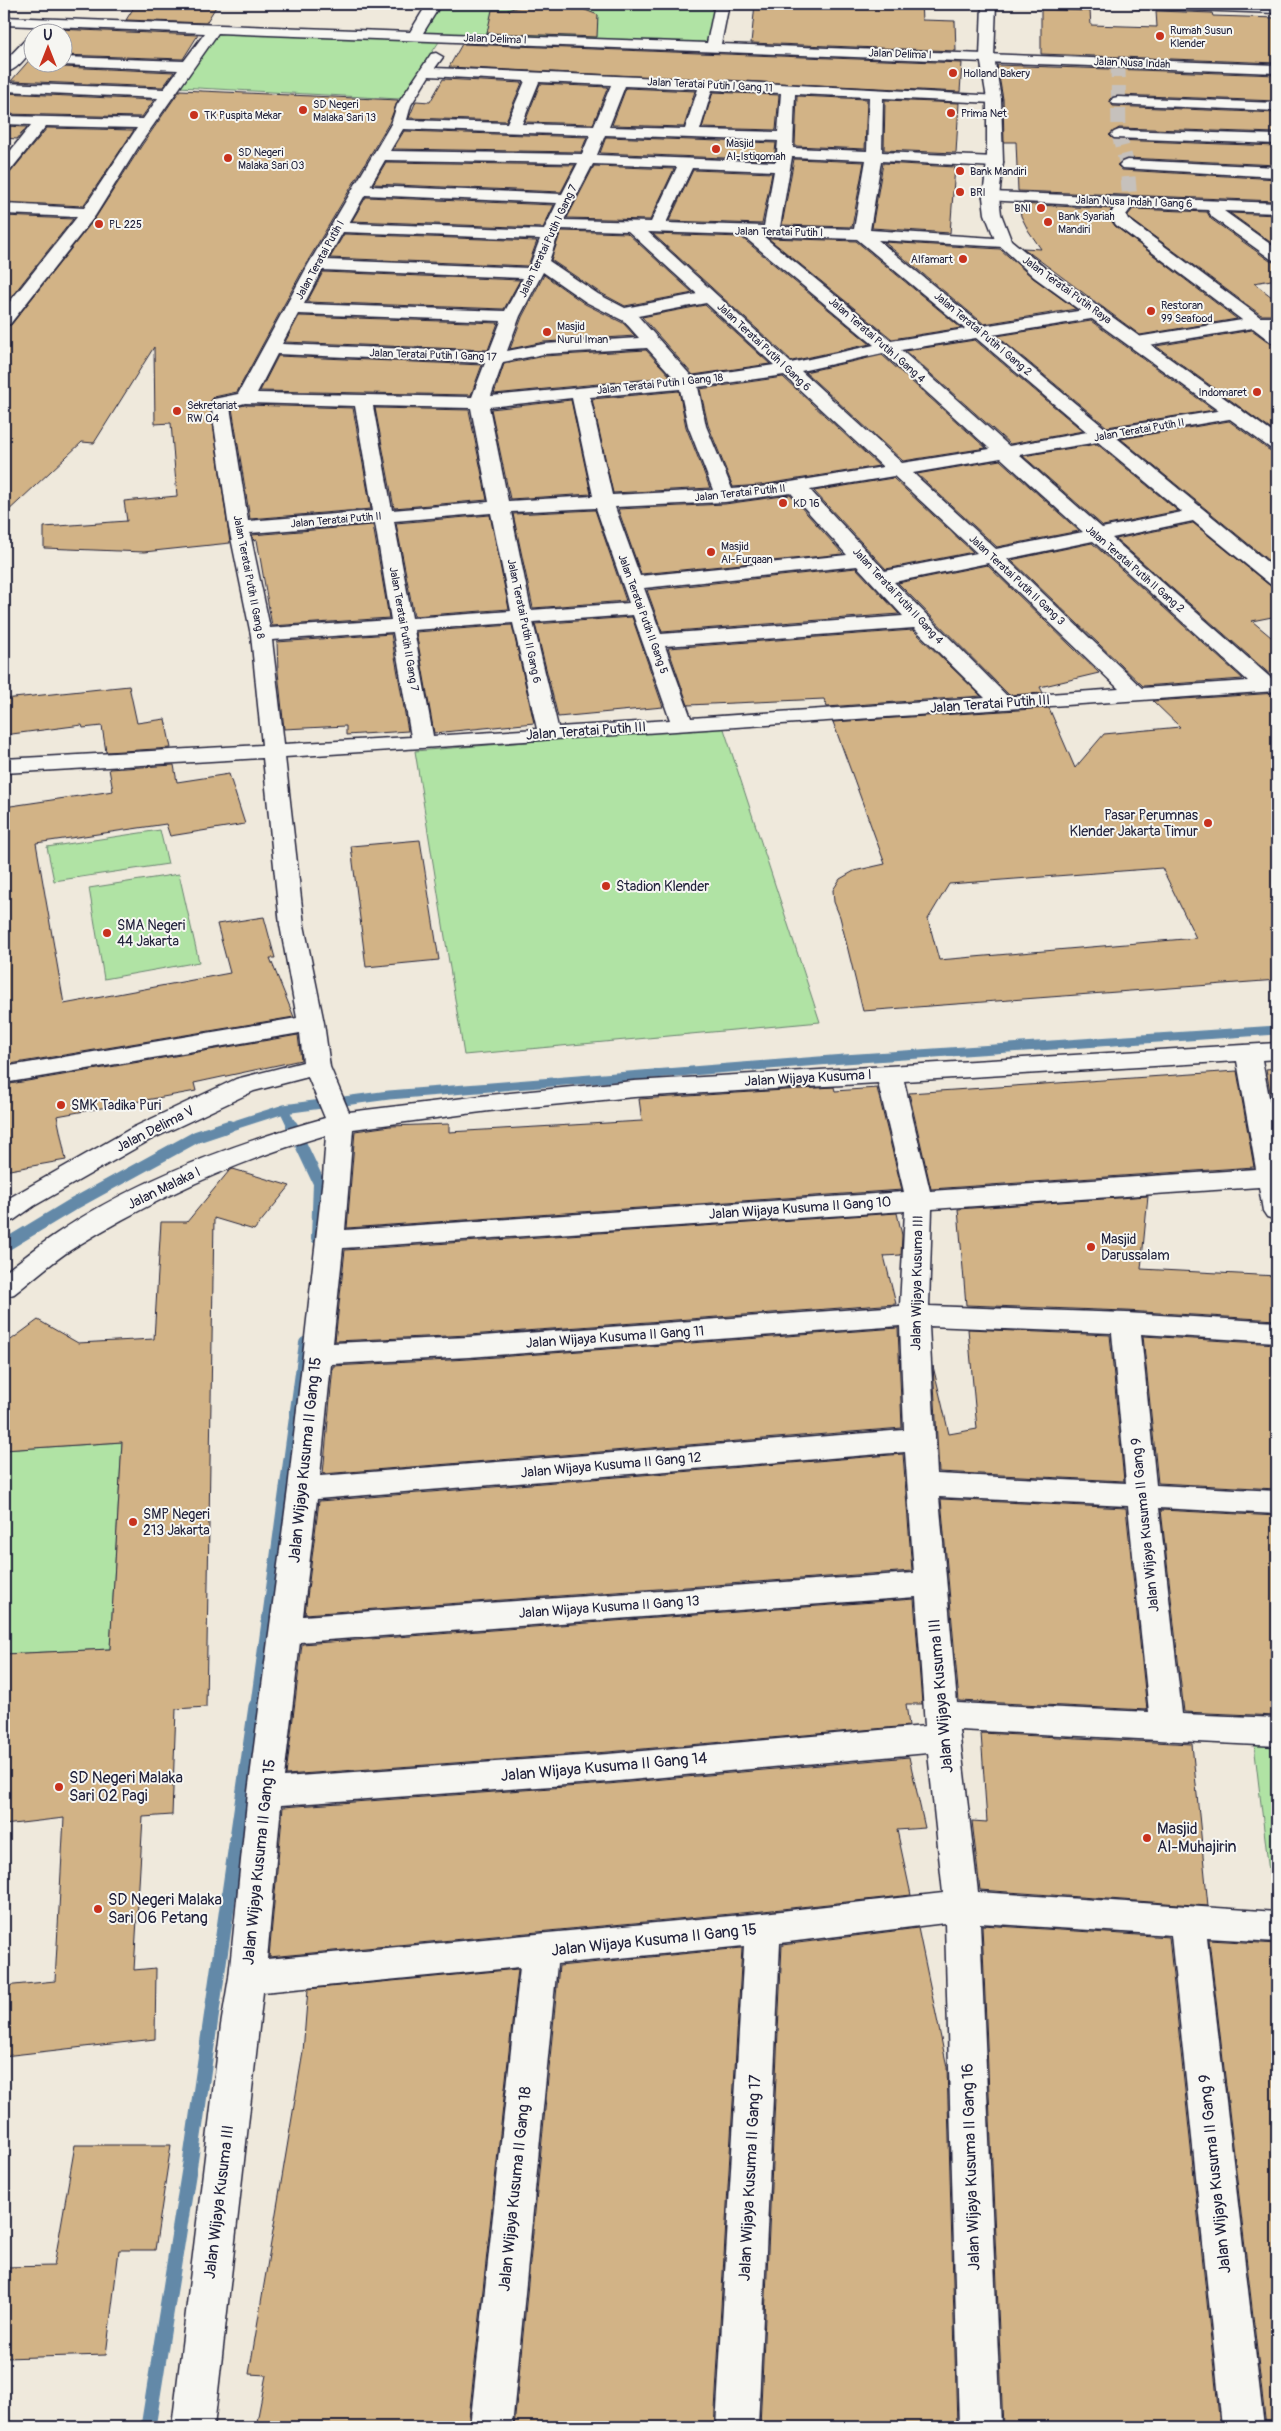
<svg xmlns="http://www.w3.org/2000/svg" width="1281" height="2431" font-family="Pangolin,sans-serif">
	<rect width="100%" height="100%" fill="#efe9dc"/>
	<filter id="ink" filterUnits="userSpaceOnUse"><feTurbulence type="fractalNoise" baseFrequency=".02" numOctaves="2"/><feDisplacementMap in="SourceGraphic" scale="10" xChannelSelector="R" yChannelSelector="G"/><feConvolveMatrix kernelMatrix="1 2 1 2 8 2 1 2 1" color-interpolation-filters="sRGB"/></filter>
	<g filter="url(#ink)">
		<path fill="#b0e3a4" stroke="#698270" d="M434 4H722L713 47 415 35Z
			M218 32 441 39 400 99 179 87Z
			M723 726 820 1022 464 1055 415 751Z
			M160 830 168 864 54 881 47 847Z
			M179 874 199 962 104 979 89 888Z
			M122 1442 110 1649 4 1654V1450Z
			M1254 1744 1277 1746V1899L1272 1898Z"/>
		<g fill="none" stroke-linecap="round" stroke-linejoin="round">
			<path stroke="#6389a8" stroke-width="9" d="M284 1109 293 1128
				M225 1128 284 1109 389 1095 844 1059 1277 1030"/>
			<path stroke="#6389a8" stroke-width="12" d="M292 1126 319 1183 317 1238
				M4 1246 72 1205 196 1137 229 1126
				M256 1707 305 1343"/>
			<path stroke="#6389a8" stroke-width="15" d="M148 2427 191 2157 256 1706"/>
		</g>
		<path fill="#d2b386" stroke="#22223b" fill-rule="evenodd" d="M136 4H209L217 5 206 23 126 20Z
			M529 4H570L598 15 597 37 487 33 492 10H507Z
			M755 4H921L922 20 955 21 956 51 751 43Z
			M1041 9 1090 11 1091 25 1157 27 1156 11 1212 13 1213 16 1277 18V63L1041 54Z
			M57 29 198 35 183 59 62 55V32H54Z
			M462 44 962 63 960 92 449 67Z
			M32 57V62H54L62 67 174 72 163 87 11 81Z
			M997 65 1277 75V101L1118 95 1113 96 1109 100 1113 106 1277 113V133L1119 128 1109 135 1114 140 1277 146V165L1127 158 1117 165 1122 170 1277 179V201L1018 191 1016 142H1004L1003 99Z
			M443 79 522 83 506 121 409 118 416 101 430 102Z
			M540 84 608 87 593 124 525 122Z
			M626 88 695 91 684 127 612 125Z
			M180 90 398 100 389 123 306 264 237 392 214 397 210 402 230 543 144 552 44 548V527L127 521 124 501 177 496 171 423 155 424 154 347 94 443 82 442 4 515V327L11 325 96 217 142 145Z
			M713 92 779 95 776 130 702 128Z
			M4 93 154 100 142 117 4 114Z
			M797 96 867 99 865 149 795 146Z
			M885 100 959 103 956 153 884 150Z
			M4 126 27 127 17 139 4 138Z
			M47 128 134 130 83 206 4 202V176L10 173Z
			M404 131 587 137 581 152 393 149Z
			M606 137 776 143 774 160 600 153Z
			M794 159 864 162 852 227 782 225Z
			M386 162 575 165 561 192 373 184Z
			M883 163 955 167 950 233 872 228Z
			M594 166 674 169 650 220 567 218Z
			M693 170 772 173 762 224 669 221Z
			M366 197 554 205 543 228 352 221Z
			M1019 204 1112 209 1108 216 1115 226 1237 319 1140 335 1023 248 1041 249 1028 230 1021 216Z
			M1133 209 1207 212 1211 219 1270 261 1277 263V279L1254 283 1277 301V320L1273 315H1261L1129 218 1128 215Z
			M1230 213 1277 215V247Z
			M4 216 73 219 4 306Z
			M561 231 627 233 693 293 625 306 599 292 551 260Z
			M344 234 537 241 528 266 330 258Z
			M653 234 741 237 870 344 792 361Z
			M768 238 856 241 961 328 892 339Z
			M884 242 1000 249 1033 278 1076 309 984 324Z
			M323 272 520 280 504 309 307 302Z
			M544 275 585 304 623 323 635 336 544 342 510 349 522 317Z
			M705 305 770 364 693 375 642 317Z
			M299 316 498 323 488 350 285 342Z
			M1091 321 1214 410 1107 427 997 336Z
			M1252 330 1270 343 1277 345V434L1156 346Z
			M975 340 1083 431 1010 444 905 351Z
			M646 350 671 377 494 394 504 364 544 356Z
			M882 355 986 448 903 461 805 372Z
			M278 356 482 365 471 395 260 391Z
			M783 377 879 466 760 485 733 487 708 425 700 389Z
			M679 391 686 427 710 488 613 493 592 399Z
			M571 400 591 494 510 499 491 409Z
			M245 405 353 408 371 509 250 519 232 408Z
			M375 408 469 410 487 500 394 508Z
			M1229 421 1269 450 1277 452V560L1269 561 1121 439Z
			M1097 444 1178 511 1103 526 1023 456Z
			M1000 460 1079 531 997 547 917 474Z
			M893 478 973 552 886 569 814 491Z
			M790 495 843 554 641 574 618 509 725 504Z
			M595 510 626 601 533 608 513 514Z
			M490 515 509 609 414 616 396 523Z
			M1193 523 1269 585 1277 588V616L1252 621 1277 642V677H1273L1116 539Z
			M373 525 389 618 272 626 257 540 254 541 252 535Z
			M1092 543 1243 679 1143 686 1011 560Z
			M987 565 1099 673 1040 687 1043 693 1009 695 898 583Z
			M856 568 899 614 662 632 647 590Z
			M632 617 663 707 558 717 535 624Z
			M512 625 534 723 434 733 416 632Z
			M913 630 981 696 827 707 824 699 688 705 668 648Z
			M391 634 408 731 346 735V726L284 729 278 672 277 642Z
			M129 686 137 723 165 719 171 748 106 752 102 726 83 728 82 725 4 735V699Z
			M1277 693V980L863 1011 840 917 834 902 833 890 840 879 854 871 885 864 833 722 1049 708 1075 768 1104 734 1180 727 1153 701ZM1162 868 1196 938 939 960 928 919 949 884Z
			M174 765 177 782 229 774 245 824 170 836 166 824 36 843 64 1004 230 973 217 924 264 917 275 958H270L294 1017 4 1065V807L113 791 109 769Z
			M420 840 439 960 366 967 351 846Z
			M298 1035 301 1060 194 1083 196 1091 57 1116 66 1160 4 1171V1085Z
			M1277 1068V1131L1266 1069Z
			M1237 1071 1254 1167 931 1189 909 1093Z
			M834 1087 835 1091 877 1088 902 1190 347 1228 355 1131 390 1126 449 1124V1132L642 1121 639 1099Z
			M233 1169 290 1186 254 1230 214 1218 206 1707 176 1709 172 1815 143 1817 134 1970 156 1968 155 2039 4 2056V1986L55 1981 64 1818 4 1825V1654L110 1649 122 1442 4 1450V1345L38 1320 78 1343 154 1339 161 1222H187L229 1171Z
			M1148 1196 1141 1269 1277 1276V1320L1126 1311 966 1305 958 1209Z
			M897 1213 902 1235 901 1255 884 1256 896 1304 469 1335 335 1341 345 1250Z
			M898 1328 902 1428 323 1474 333 1366 469 1359Z
			M968 1329 1110 1335 1124 1481 939 1472 933 1366 949 1434 977 1429Z
			M1143 1336 1277 1344V1489L1158 1483Z
			M903 1454 912 1571 305 1614 319 1501Z
			M941 1499 1126 1508 1147 1710 959 1701Z
			M1161 1510 1277 1516V1716L1184 1712Z
			M914 1599 922 1704H906L909 1726 608 1752 286 1775 302 1644Z
			M981 1733 1192 1744 1208 1906 980 1890 972 1821 987 1822Z
			M909 1757 925 1828 897 1830 911 1895 763 1911 269 1957 283 1807 608 1784Z
			M982 1925 1169 1937 1220 2427H1003Z
			M918 1928 947 2067 957 2427H760L782 1945Z
			M1209 1940 1277 1944V2427H1266Z
			M742 1948 714 2427H514L559 1966Z
			M518 1969 468 2427H256L266 2375 249 2374 303 2052 308 1989Z
			M75 2145H171L155 2250H119L106 2355 4 2358V2267L54 2266Z"/>
		<g fill="none" stroke-linecap="round" stroke-linejoin="round">
			<path stroke="#c6c1bc" stroke-width="15" stroke-dasharray="15 8" stroke-linecap="butt" d="M1118 63 1119 135 1127 165 1130 201"/>
			<defs>
				<path id="street" d="M427 4H441L423 33 707 43 715 4H729L721 44 1277 65V73L218 33 140 144 95 216 10 324 4 325V309L77 217 4 214V204L84 208 137 128 46 126 9 172 4 174V159L31 125 4 124V116L143 119 158 98 4 91V83L164 89 178 70 62 65 56 62H62V57L184 61 205 33 4 25V17L410 32Z
					M1128 4 1277 5V13L1135 8Z
					M32 37V49C25 59 16 71 4 73V62L27 38Z
					M436 53 443 57 435 68 707 80 999 96 1001 99 994 103 883 98 882 152 995 157 1003 162 995 167 881 161 870 230 1010 239 1012 242 1010 245 1004 247 878 240 983 326 1097 308 1103 309 1106 313 1103 317 1097 318 993 335 1106 429 1235 408 1241 409 1244 413 1241 417 1235 418 1117 438 1277 570V586L1270 584 1193 521 1112 538 1272 679H1277V691L285 757 304 925 324 1023 330 1067 349 1112 489 1095 634 1081 1277 1043V1059L1262 1060 1277 1140V1220L1267 1217 1263 1211 1259 1187 932 1209 929 1306 1126 1313 1277 1322V1342L1141 1334 1156 1485 1277 1491V1514L1159 1508 1182 1714 1277 1718V1746L959 1730 978 1892 1277 1912V1942L1207 1938 1264 2427H1222L1171 1935 980 1923 1001 2427H959L945 1923 780 1943 758 2427H716L744 1946 557 1964 512 2427H470L520 1967 263 1992 214 2427H172L221 2025 229 1977 248 1792 288 1489 323 1177 326 1135C239 1160 155 1198 77 1246 55 1259 35 1278 14 1294L4 1297V1273C21 1260 38 1246 56 1234 135 1180 233 1144 325 1118L308 1077 254 1091 150 1140 34 1206 14 1220 4 1223V1201L132 1128 236 1079 303 1062 300 1033 4 1083V1067L297 1018 280 925 263 758 4 773V759L262 745 251 635 229 528 211 403 214 399 238 394 308 265 391 124 397 105 431 54ZM429 76 525 81 507 123 407 120 411 105ZM539 82 611 85 594 126 522 124ZM625 86 698 89 685 129 609 127ZM712 90 781 93 778 132 700 130ZM795 94 869 97 867 151 793 148ZM403 129 590 135 582 154 390 151ZM605 135 778 141 776 162 597 155ZM792 157 866 160 854 229 780 227ZM385 160 578 163 562 194 370 186ZM593 164 677 167 651 222 564 220ZM692 168 774 171 764 226 666 223ZM365 195 557 203 544 230 349 223ZM560 229 628 231 697 294 625 308 598 294 549 261ZM343 232 540 239 529 268 327 260ZM648 232 742 235 874 345 791 363ZM763 236 857 239 965 329 891 341ZM322 270 523 278 505 311 304 304ZM543 272 586 302 624 321 639 338 544 344 507 351 520 316ZM706 303 774 365 692 377 638 316ZM298 314 501 321 489 352 282 344ZM976 338 1087 432 1009 446 901 350ZM647 348 675 379 491 396 503 362 544 354ZM883 353 990 449 902 463 801 371ZM277 354 485 363 472 397 257 393ZM784 375 883 467 760 487 732 489 706 426 698 387ZM680 389 688 426 713 490 612 495 590 397ZM572 398 593 496 508 501 489 407ZM245 403 355 406 373 511 248 521 230 407ZM373 406 471 408 489 502 392 510ZM1098 442 1182 512 1102 528 1019 455ZM1001 458 1083 532 996 549 913 473ZM894 476 977 553 885 571 810 490ZM791 493 847 555 640 576 615 507 725 502ZM596 508 629 603 531 610 511 512ZM491 513 511 611 412 618 394 521ZM375 523 391 620 270 628 250 533ZM1093 541 1248 681 1142 688 1007 559ZM988 563 1119 689 1008 697 894 582ZM857 566 903 616 661 634 644 588ZM633 615 670 720 558 727 533 622ZM513 623 537 729 433 736 414 630ZM914 628 985 698 691 718 665 646ZM393 632 411 737 284 744 272 640ZM1237 1061 1256 1169 930 1191 904 1081ZM878 1083 904 1192 345 1230 353 1129 489 1111 634 1097ZM905 1211 900 1306 469 1337 333 1343 343 1248ZM900 1326 904 1430 320 1476 331 1364 469 1357ZM929 1326 1112 1333 1126 1483 937 1474ZM905 1452 914 1573 303 1616 317 1499ZM939 1497 1128 1506 1149 1712 957 1703ZM916 1597 925 1726 608 1754 284 1777 300 1642ZM928 1753 943 1893 763 1913 267 1959 281 1805 608 1782Z
					M1118 97 1277 103V111L1113 104 1111 101 1113 98Z
					M1119 130 1277 135V144L1114 138 1111 135 1114 132Z
					M1127 160 1277 167V177L1122 168 1119 165 1122 162Z
					M991 192 1277 203V213L1224 211 1277 249V261L1271 259 1212 217 1208 210 1132 207 1126 215 1128 219 1260 317H1273L1276 321 1271 325 1277 330V343L1271 342 1253 328 1137 347 1131 346 1128 342 1131 338 1137 337 1242 320 1116 225 1110 215 1115 207 985 200 983 197Z"/>
				<path id="secondary" d="M982 4H996L994 57 1001 99 1003 162 999 197 1001 214 1011 240 1046 269 1277 436V450L1270 448 1034 277 996 242 985 214 983 197 987 162V99L980 57Z"/>
			</defs>
			<use href="#street" stroke="#22223b" stroke-width="3"/>
			<use href="#secondary" stroke="#22223b" stroke-width="3"/>
			<use href="#street" fill="#f6f6f2" fill-rule="evenodd"/>
			<use href="#secondary" fill="#f6f6f2" fill-rule="evenodd"/>
		</g>
	</g>
	<g fill="#c8321e" stroke="#f6f6f2" stroke-width="2">
		<circle cx="1160" cy="36" r="5"/>
		<circle cx="953" cy="73" r="5"/>
		<circle cx="303" cy="110" r="5"/>
		<circle cx="951" cy="113" r="5"/>
		<circle cx="194" cy="115" r="5"/>
		<circle cx="716" cy="149" r="5"/>
		<circle cx="228" cy="158" r="5"/>
		<circle cx="960" cy="171" r="5"/>
		<circle cx="960" cy="192" r="5"/>
		<circle cx="1041" cy="208" r="5"/>
		<circle cx="1048" cy="222" r="5"/>
		<circle cx="99" cy="224" r="5"/>
		<circle cx="963" cy="259" r="5"/>
		<circle cx="1151" cy="311" r="5"/>
		<circle cx="547" cy="332" r="5"/>
		<circle cx="1257" cy="392" r="5"/>
		<circle cx="177" cy="411" r="5"/>
		<circle cx="783" cy="503" r="5"/>
		<circle cx="711" cy="552" r="5"/>
		<circle cx="1208" cy="823" r="5"/>
		<circle cx="606" cy="886" r="5"/>
		<circle cx="107" cy="933" r="5"/>
		<circle cx="61" cy="1105" r="5"/>
		<circle cx="1091" cy="1247" r="5"/>
		<circle cx="133" cy="1522" r="5"/>
		<circle cx="59" cy="1787" r="5"/>
		<circle cx="1147" cy="1838" r="5"/>
		<circle cx="98" cy="1909" r="5"/>
	</g>
	<g text-anchor="middle" dominant-baseline="central" stroke-width="4" stroke-linejoin="round" paint-order="stroke">
		<g font-size="11" fill="#22223b" stroke="#f6f6f2" text-anchor="start">
			<text x="1170" y="30">Rumah Susun<tspan x="1170" dy="13">Klender</tspan></text>
			<text x="963" y="73">Holland Bakery</text>
			<text x="313" y="104">SD Negeri<tspan x="313" dy="13">Malaka Sari 13</tspan></text>
			<text x="961" y="113">Prima Net</text>
			<text x="204" y="115">TK Puspita Mekar</text>
			<text x="726" y="143">Masjid<tspan x="726" dy="13">Al-Istiqomah</tspan></text>
			<text x="238" y="152">SD Negeri<tspan x="238" dy="13">Malaka Sari 03</tspan></text>
			<text x="970" y="171">Bank Mandiri</text>
			<text x="970" y="192">BRI</text>
			<text x="1031" y="208" text-anchor="end">BNI</text>
			<text x="1058" y="216">Bank Syariah<tspan x="1058" dy="13">Mandiri</tspan></text>
			<text x="109" y="224">PL 225</text>
			<text x="953" y="259" text-anchor="end">Alfamart</text>
			<text x="1161" y="305">Restoran<tspan x="1161" dy="13">99 Seafood</tspan></text>
			<text x="557" y="326">Masjid<tspan x="557" dy="13">Nurul Iman</tspan></text>
			<text x="1247" y="392" text-anchor="end">Indomaret</text>
			<text x="187" y="405">Sekretariat<tspan x="187" dy="13">RW 04</tspan></text>
			<text x="793" y="503">KD 16</text>
			<text x="721" y="546">Masjid<tspan x="721" dy="13">Al-Furqaan</tspan></text>
		</g>
		<g font-size="11" fill="#22223b" stroke="#f6f6f2">
			<text transform="translate(495 39) rotate(2)">Jalan Delima I</text>
			<text transform="translate(900 54) rotate(2)">Jalan Delima I</text>
			<text transform="translate(1132 63) rotate(2)">Jalan Nusa Indah</text>
			<text transform="translate(710 85) rotate(3)">Jalan Teratai Putih I Gang 11</text>
			<text transform="translate(1134 202) rotate(2)">Jalan Nusa Indah I Gang 6</text>
			<text transform="translate(779 232) rotate(1)">Jalan Teratai Putih I</text>
			<text transform="translate(548 241) rotate(-65)">Jalan Teratai Putih I Gang 7</text>
			<text transform="translate(320 260) rotate(-61)">Jalan Teratai Putih I</text>
			<text transform="translate(1067 290) rotate(36)">Jalan Teratai Putih Raya</text>
			<text transform="translate(983 334) rotate(40)">Jalan Teratai Putih I Gang 2</text>
			<text transform="translate(877 340) rotate(41)">Jalan Teratai Putih I Gang 4</text>
			<text transform="translate(764 347) rotate(43)">Jalan Teratai Putih I Gang 6</text>
			<text transform="translate(433 355) rotate(2)">Jalan Teratai Putih I Gang 17</text>
			<text transform="translate(660 384) rotate(-6)">Jalan Teratai Putih I Gang 18</text>
			<text transform="translate(1139 430) rotate(-10)">Jalan Teratai Putih II</text>
			<text transform="translate(740 493) rotate(-6)">Jalan Teratai Putih II</text>
			<text transform="translate(336 520) rotate(-5)">Jalan Teratai Putih II</text>
			<text transform="translate(1135 569) rotate(41)">Jalan Teratai Putih II Gang 2</text>
			<text transform="translate(249 577) rotate(79)">Jalan Teratai Putih II Gang 8</text>
			<text transform="translate(1017 580) rotate(43)">Jalan Teratai Putih II Gang 3</text>
			<text transform="translate(898 596) rotate(47)">Jalan Teratai Putih II Gang 4</text>
			<text transform="translate(643 614) rotate(70)">Jalan Teratai Putih II Gang 5</text>
			<text transform="translate(524 621) rotate(78)">Jalan Teratai Putih II Gang 6</text>
			<text transform="translate(404 629) rotate(80)">Jalan Teratai Putih II Gang 7</text>
		</g>
		<g font-size="14" fill="#22223b" stroke="#f6f6f2">
			<text transform="translate(990 704) rotate(-4)">Jalan Teratai Putih III</text>
			<text transform="translate(586 731) rotate(-4)">Jalan Teratai Putih III</text>
			<text transform="translate(808 1078) rotate(-3)">Jalan Wijaya Kusuma I</text>
			<text transform="translate(155 1129) rotate(-27)">Jalan Delima V</text>
			<text transform="translate(164 1188) rotate(-26)">Jalan Malaka I</text>
			<text transform="translate(800 1208) rotate(-4)">Jalan Wijaya Kusuma II Gang 10</text>
			<text transform="translate(917 1283) rotate(-89)">Jalan Wijaya Kusuma III</text>
			<text transform="translate(615 1337) rotate(-4)">Jalan Wijaya Kusuma II Gang 11</text>
			<text transform="translate(611 1465) rotate(-5)">Jalan Wijaya Kusuma II Gang 12</text>
			<text transform="translate(1145 1525) rotate(-96)">Jalan Wijaya Kusuma II Gang 9</text>
			<text transform="translate(609 1607) rotate(-4)">Jalan Wijaya Kusuma II Gang 13</text>
		</g>
		<g font-size="14" fill="#22223b" stroke="#f6f6f2" text-anchor="start">
			<text x="1198" y="815" text-anchor="end">Pasar Perumnas<tspan x="1198" dy="16">Klender Jakarta Timur</tspan></text>
			<text x="616" y="886">Stadion Klender</text>
			<text x="117" y="925">SMA Negeri<tspan x="117" dy="16">44 Jakarta</tspan></text>
			<text x="71" y="1105">SMK Tadika Puri</text>
			<text x="1101" y="1239">Masjid<tspan x="1101" dy="16">Darussalam</tspan></text>
			<text x="143" y="1514">SMP Negeri<tspan x="143" dy="16">213 Jakarta</tspan></text>
		</g>
		<g font-size="16" fill="#22223b" stroke="#f6f6f2">
			<text transform="translate(305 1460) rotate(-84)">Jalan Wijaya Kusuma II Gang 15</text>
			<text transform="translate(941 1696) rotate(-95)">Jalan Wijaya Kusuma III</text>
			<text transform="translate(604 1767) rotate(-5)">Jalan Wijaya Kusuma II Gang 14</text>
			<text transform="translate(259 1862) rotate(-84)">Jalan Wijaya Kusuma II Gang 15</text>
			<text transform="translate(654 1940) rotate(-6)">Jalan Wijaya Kusuma II Gang 15</text>
			<text transform="translate(971 2167) rotate(-92)">Jalan Wijaya Kusuma II Gang 16</text>
			<text transform="translate(1215 2174) rotate(-96)">Jalan Wijaya Kusuma II Gang 9</text>
			<text transform="translate(750 2178) rotate(-87)">Jalan Wijaya Kusuma II Gang 17</text>
			<text transform="translate(515 2189) rotate(-84)">Jalan Wijaya Kusuma II Gang 18</text>
			<text transform="translate(219 2202) rotate(-83)">Jalan Wijaya Kusuma III</text>
		</g>
		<g font-size="16" fill="#22223b" stroke="#f6f6f2" text-anchor="start">
			<text x="69" y="1778">SD Negeri Malaka<tspan x="69" dy="18">Sari 02 Pagi</tspan></text>
			<text x="1157" y="1829">Masjid<tspan x="1157" dy="18">Al-Muhajirin</tspan></text>
			<text x="108" y="1900">SD Negeri Malaka<tspan x="108" dy="18">Sari 06 Petang</tspan></text>
		</g>
	</g>
	<rect width="1281" height="2431" fill="none" stroke="#f6f6f2" stroke-width="20"/>
	<rect x="10" y="10" width="1261" height="2411" fill="none" stroke="#22223b" stroke-width="2" filter="url(#ink)"/>
	<g transform="translate(48 48)"><circle r="24" fill="#f6f6f2" stroke="#a1a1a9"/>
	<path d="M0-4L9 19L0 12L-9 19Z" fill="#c8321e"/>
	<text y="-8" font-size="14" font-weight="bold" text-anchor="middle" fill="#22223b">U</text>
	</g>
</svg>
